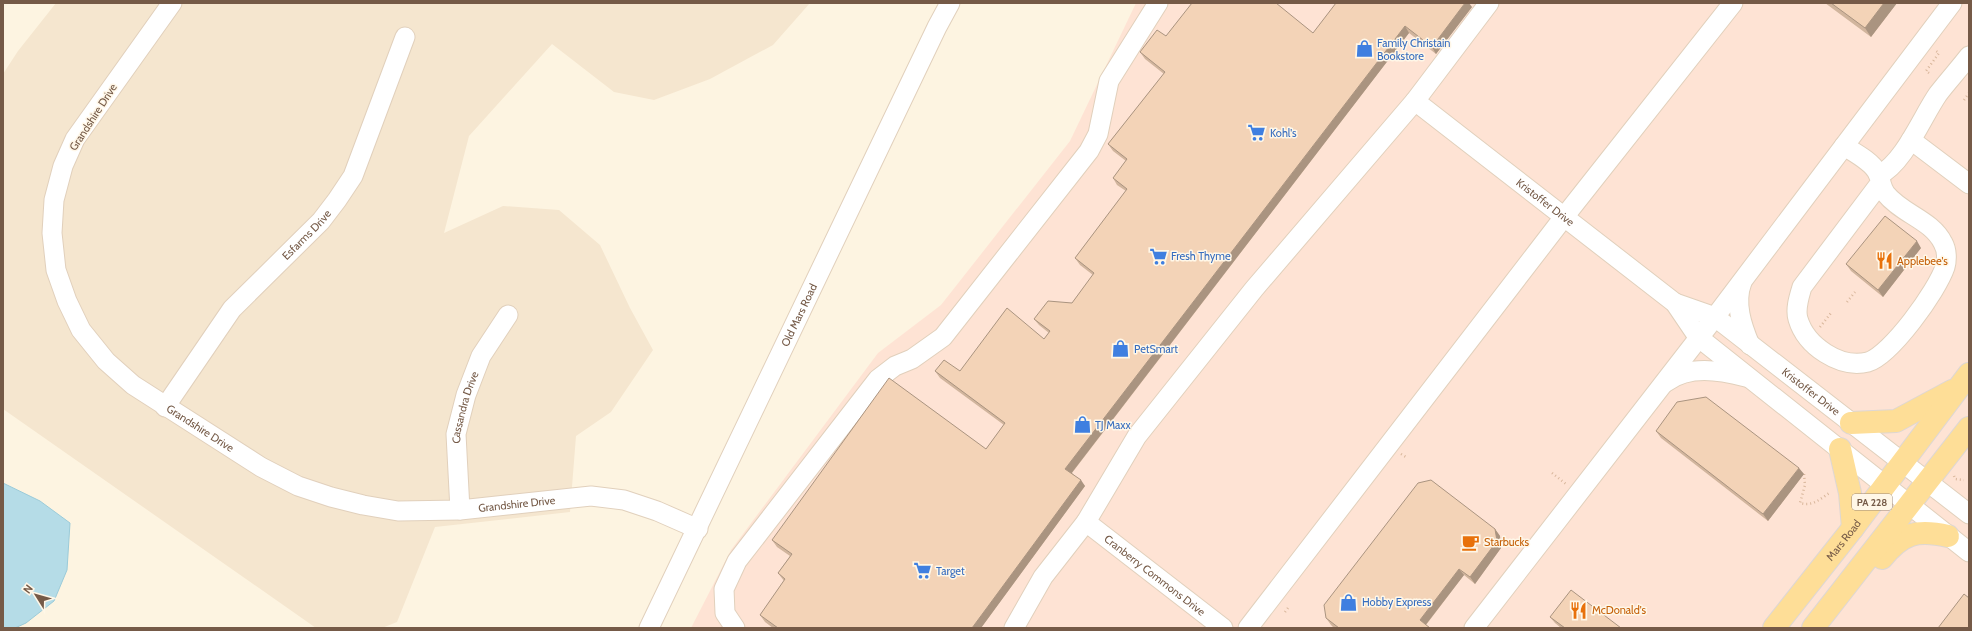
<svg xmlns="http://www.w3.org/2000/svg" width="1972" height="631" font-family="Cabin,sans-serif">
	<rect width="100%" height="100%" fill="#fdf4e1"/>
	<path fill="#f5e6cf" d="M56 3H810L773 45 710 79 654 100 614 92 552 44 469 136 444 233 503 206 559 210 600 245 630 308 653 350 611 412 576 436 570 512 435 527 397 622 382 628H316L3 409V74L18 51Z"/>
	<path fill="#fee3d4" d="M1136 3H1969V628H691L731 550 878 353 941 305 1070 141Z"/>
	<path fill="#b5dce7" stroke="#9bcbd9" d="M3 483 40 501 70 523 67 570 54 601 26 623 15 628H3Z"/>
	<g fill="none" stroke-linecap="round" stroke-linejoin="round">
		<defs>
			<g id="minor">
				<path id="s1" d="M172 3 75 139 63 166 54 200 52 233 56 270 67 301 81 330 106 361 133 385 261 467 298 486 331 497 363 505 398 511 460 510 591 496 624 500 657 511 698 529"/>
				<path id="s2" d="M1415 101 1675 303 1698 337 1969 552"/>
				<path d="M1911 140 1969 184"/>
				<path d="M1844 146C1855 153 1871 161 1877 172 1881 179 1881 188 1886 194 1902 214 1932 220 1943 243 1947 250 1947 260 1945 267 1937 291 1891 355 1868 362 1840 369 1806 346 1798 319 1795 309 1799 297 1802 287L1881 182"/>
				<path d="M1879 175C1904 163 1922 117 1938 94 1948 81 1959 69 1969 56"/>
				<path d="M1742 282C1734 303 1742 326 1750 345"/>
				<path id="s3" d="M1675 303 1715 317 1969 514"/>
				<path d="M1666 382C1689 365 1719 370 1746 377"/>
				<path id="s4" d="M165 407 232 309 321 221 337 200 353 176 405 37"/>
				<path id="s5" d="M460 510 456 434 466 395 481 356 508 315"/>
				<path id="s6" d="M1086 522 1223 628"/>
				<path id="s7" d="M649 628 937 27 950 3"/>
				<path d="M735 628 725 613 724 589 737 561 878 379 895 366 912 359 943 337 1089 151 1098 134 1109 81 1158 3"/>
				<path d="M1014 628 1043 577 1086 522 1137 436 1254 289 1415 101 1489 3"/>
				<path d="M1248 628 1564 217 1733 3"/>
				<path d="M1474 628 1715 317 1952 3"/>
			</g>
			<g id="major">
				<path d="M1851 423 1896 421 1952 391"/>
				<path d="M1840 449 1850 493 1853 528"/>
				<path d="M1882 558C1902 533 1917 529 1948 536"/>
				<path id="s8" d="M1774 628 1853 528 1969 374"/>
				<path d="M1813 628 1969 428"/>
			</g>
		</defs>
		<use href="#minor" stroke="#e1d0bc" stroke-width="21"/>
		<use href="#major" stroke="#ded7d3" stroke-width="24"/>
		<path stroke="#d8b69b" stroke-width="2.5" stroke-dasharray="1 3" stroke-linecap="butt" d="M1929 73 1926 71 1939 53 1936 51
			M1964 100 1969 93
			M1847 302 1855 292
			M1820 327 1831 313
			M1401 454 1406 457
			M1552 473 1566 484
			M1804 474 1805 485 1800 503C1813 507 1821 498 1831 492
			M1954 476 1955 479 1964 480
			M1285 612 1288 608"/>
		<use href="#minor" stroke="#fff" stroke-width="19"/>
		<use href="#major" stroke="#fede97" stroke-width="22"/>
	</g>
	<path fill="#d1b59d" d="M1825 3H1897L1871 37Z
		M1472 7 1436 54 1409 33 1072 473 1085 486 981 628H773L765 622 760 615 784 581 778 573 790 556 777 547 772 540 986 449 1004 425 940 378 935 371H960L1044 339 1049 333 1039 325 1034 319 1072 303 1093 275 1080 265 1075 258 1126 191 1117 185 1113 178 1126 161 1113 151 1108 144 1164 74 1145 59 1140 52 1166 36 1313 33Z
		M1921 248 1883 297 1851 271 1846 264Z
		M1656 431 1804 474 1768 521 1661 438Z
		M1495 529 1500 536 1501 548 1475 584 1464 575 1426 625 1430 628H1334L1331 625 1326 618Z
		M1550 617 1621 628H1561L1555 623Z"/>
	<path fill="#aa9480" d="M1465 3H1469L1472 7 1436 54 1432 47Z
		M1884 3H1897L1871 37 1865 28Z
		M1405 26 1409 33 1070 475 1065 469Z
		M1917 241 1921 248 1883 297 1878 290Z
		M1799 468 1804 474 1768 521 1763 514Z
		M1081 480 1085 486 981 628H972Z
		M1495 529 1500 536 1501 548 1475 584 1470 577Z
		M1459 569 1464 575 1424 627 1420 620Z"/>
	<path fill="#f3d3b7" stroke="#aa9480" d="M1192 3H1276L1313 33 1336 3H1465L1432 47 1405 26 1065 469 1081 480 972 628H778L760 615 785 579 778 573 792 554 772 540 889 378 986 449 1005 423 935 371 944 360 960 371 1007 308 1044 339 1050 331 1034 319 1048 301 1072 303 1094 273 1075 258 1127 189 1113 178 1127 159 1108 144 1165 72 1140 52 1157 30 1166 36Z
		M1831 3H1884L1865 28Z
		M1885 216 1917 241 1878 290 1846 264Z
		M1706 397 1799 468 1763 514 1656 431 1677 402Z
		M1431 480 1495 529 1497 541 1470 577 1459 569 1420 620 1430 628H1339L1326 618 1324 605 1418 483Z
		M1571 590 1621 628H1565L1550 617Z
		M1964 594 1969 598V628H1938Z"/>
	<defs>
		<symbol id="shop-bare" viewBox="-9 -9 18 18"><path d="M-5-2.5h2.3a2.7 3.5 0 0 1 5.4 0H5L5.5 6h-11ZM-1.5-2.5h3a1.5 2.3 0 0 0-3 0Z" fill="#3f7fe0" stroke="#fff7e8" stroke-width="2.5" paint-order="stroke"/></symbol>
		<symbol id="supermarket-bare" viewBox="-9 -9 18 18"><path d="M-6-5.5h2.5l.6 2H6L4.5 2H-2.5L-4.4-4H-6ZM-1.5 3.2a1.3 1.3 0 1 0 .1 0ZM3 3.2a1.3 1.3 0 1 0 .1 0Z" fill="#3f7fe0" stroke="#fff7e8" stroke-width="2.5" paint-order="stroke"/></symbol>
		<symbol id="restaurant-bare" viewBox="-9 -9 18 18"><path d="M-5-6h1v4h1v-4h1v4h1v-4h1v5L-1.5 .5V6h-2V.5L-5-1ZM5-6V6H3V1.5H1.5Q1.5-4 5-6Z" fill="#e8710a" stroke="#fff7e8" stroke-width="2.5" paint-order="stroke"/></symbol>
		<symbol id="cafe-bare" viewBox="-9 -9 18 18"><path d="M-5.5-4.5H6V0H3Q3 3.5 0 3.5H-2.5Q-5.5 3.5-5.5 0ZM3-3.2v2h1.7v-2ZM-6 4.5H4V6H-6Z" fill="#e8710a" stroke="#fff7e8" stroke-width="2.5" paint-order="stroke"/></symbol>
	</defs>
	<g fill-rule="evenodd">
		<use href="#shop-bare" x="1352" y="36" width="25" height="25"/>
		<use href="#supermarket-bare" x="1244" y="120" width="25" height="25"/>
		<use href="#supermarket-bare" x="1146" y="244" width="25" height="25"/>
		<use href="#restaurant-bare" x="1872" y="248" width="25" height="25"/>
		<use href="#shop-bare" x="1108" y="336" width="25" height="25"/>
		<use href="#shop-bare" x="1070" y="412" width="25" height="25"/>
		<use href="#cafe-bare" x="1458" y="530" width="25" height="25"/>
		<use href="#supermarket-bare" x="910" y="558" width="25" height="25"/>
		<use href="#shop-bare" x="1336" y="590" width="25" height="25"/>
		<use href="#restaurant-bare" x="1566" y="598" width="25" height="25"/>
	</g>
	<g text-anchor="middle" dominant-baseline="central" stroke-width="3" stroke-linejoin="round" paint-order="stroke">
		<rect fill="#fff7e8" stroke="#9e8977" stroke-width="1" x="1852" y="494" width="40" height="16" rx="3"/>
		<g font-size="10" font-weight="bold" fill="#755a47">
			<text x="1872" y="502">PA 228</text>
		</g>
		<g font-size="11" fill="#366cbe" stroke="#fff7e8" text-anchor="start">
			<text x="1377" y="43">Family Christain<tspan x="1377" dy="13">Bookstore</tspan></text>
			<text x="1270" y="133">Kohl's</text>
			<text x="1171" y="256">Fresh Thyme</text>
			<text x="1134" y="349">PetSmart</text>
			<text x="1095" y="425">TJ Maxx</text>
			<text x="936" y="571">Target</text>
			<text x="1362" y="602">Hobby Express</text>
		</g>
		<g font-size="11" fill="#755a47" stroke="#fff7e8">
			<text transform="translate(93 117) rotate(-57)">Grandshire Drive</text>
			<text stroke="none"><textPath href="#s2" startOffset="165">Kristoffer Drive</textPath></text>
			<text stroke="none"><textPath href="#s4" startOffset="224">Esfarms Drive</textPath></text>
			<text stroke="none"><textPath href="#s7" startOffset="347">Old Mars Road</textPath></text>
			<text stroke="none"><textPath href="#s3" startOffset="164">Kristoffer Drive</textPath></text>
			<text stroke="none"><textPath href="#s5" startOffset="104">Cassandra Drive</textPath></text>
			<text stroke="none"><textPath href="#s1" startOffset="523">Grandshire Drive</textPath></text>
			<text stroke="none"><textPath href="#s1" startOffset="859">Grandshire Drive</textPath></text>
			<text stroke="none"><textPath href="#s8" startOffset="112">Mars Road</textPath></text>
			<text stroke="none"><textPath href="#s6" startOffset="87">Cranberry Commons Drive</textPath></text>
		</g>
		<g font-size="11" fill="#c56008" stroke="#fff7e8" text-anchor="start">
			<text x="1897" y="261">Applebee's</text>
			<text x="1484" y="542">Starbucks</text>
			<text x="1592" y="610">McDonald's</text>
		</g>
	</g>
	<rect width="1972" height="631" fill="none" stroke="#755a47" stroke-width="8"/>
	<g transform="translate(36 595) rotate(307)" stroke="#fff7e8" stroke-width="3" paint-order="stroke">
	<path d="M0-3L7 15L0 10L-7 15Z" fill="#755a47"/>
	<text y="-6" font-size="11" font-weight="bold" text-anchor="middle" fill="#755a47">N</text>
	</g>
</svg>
